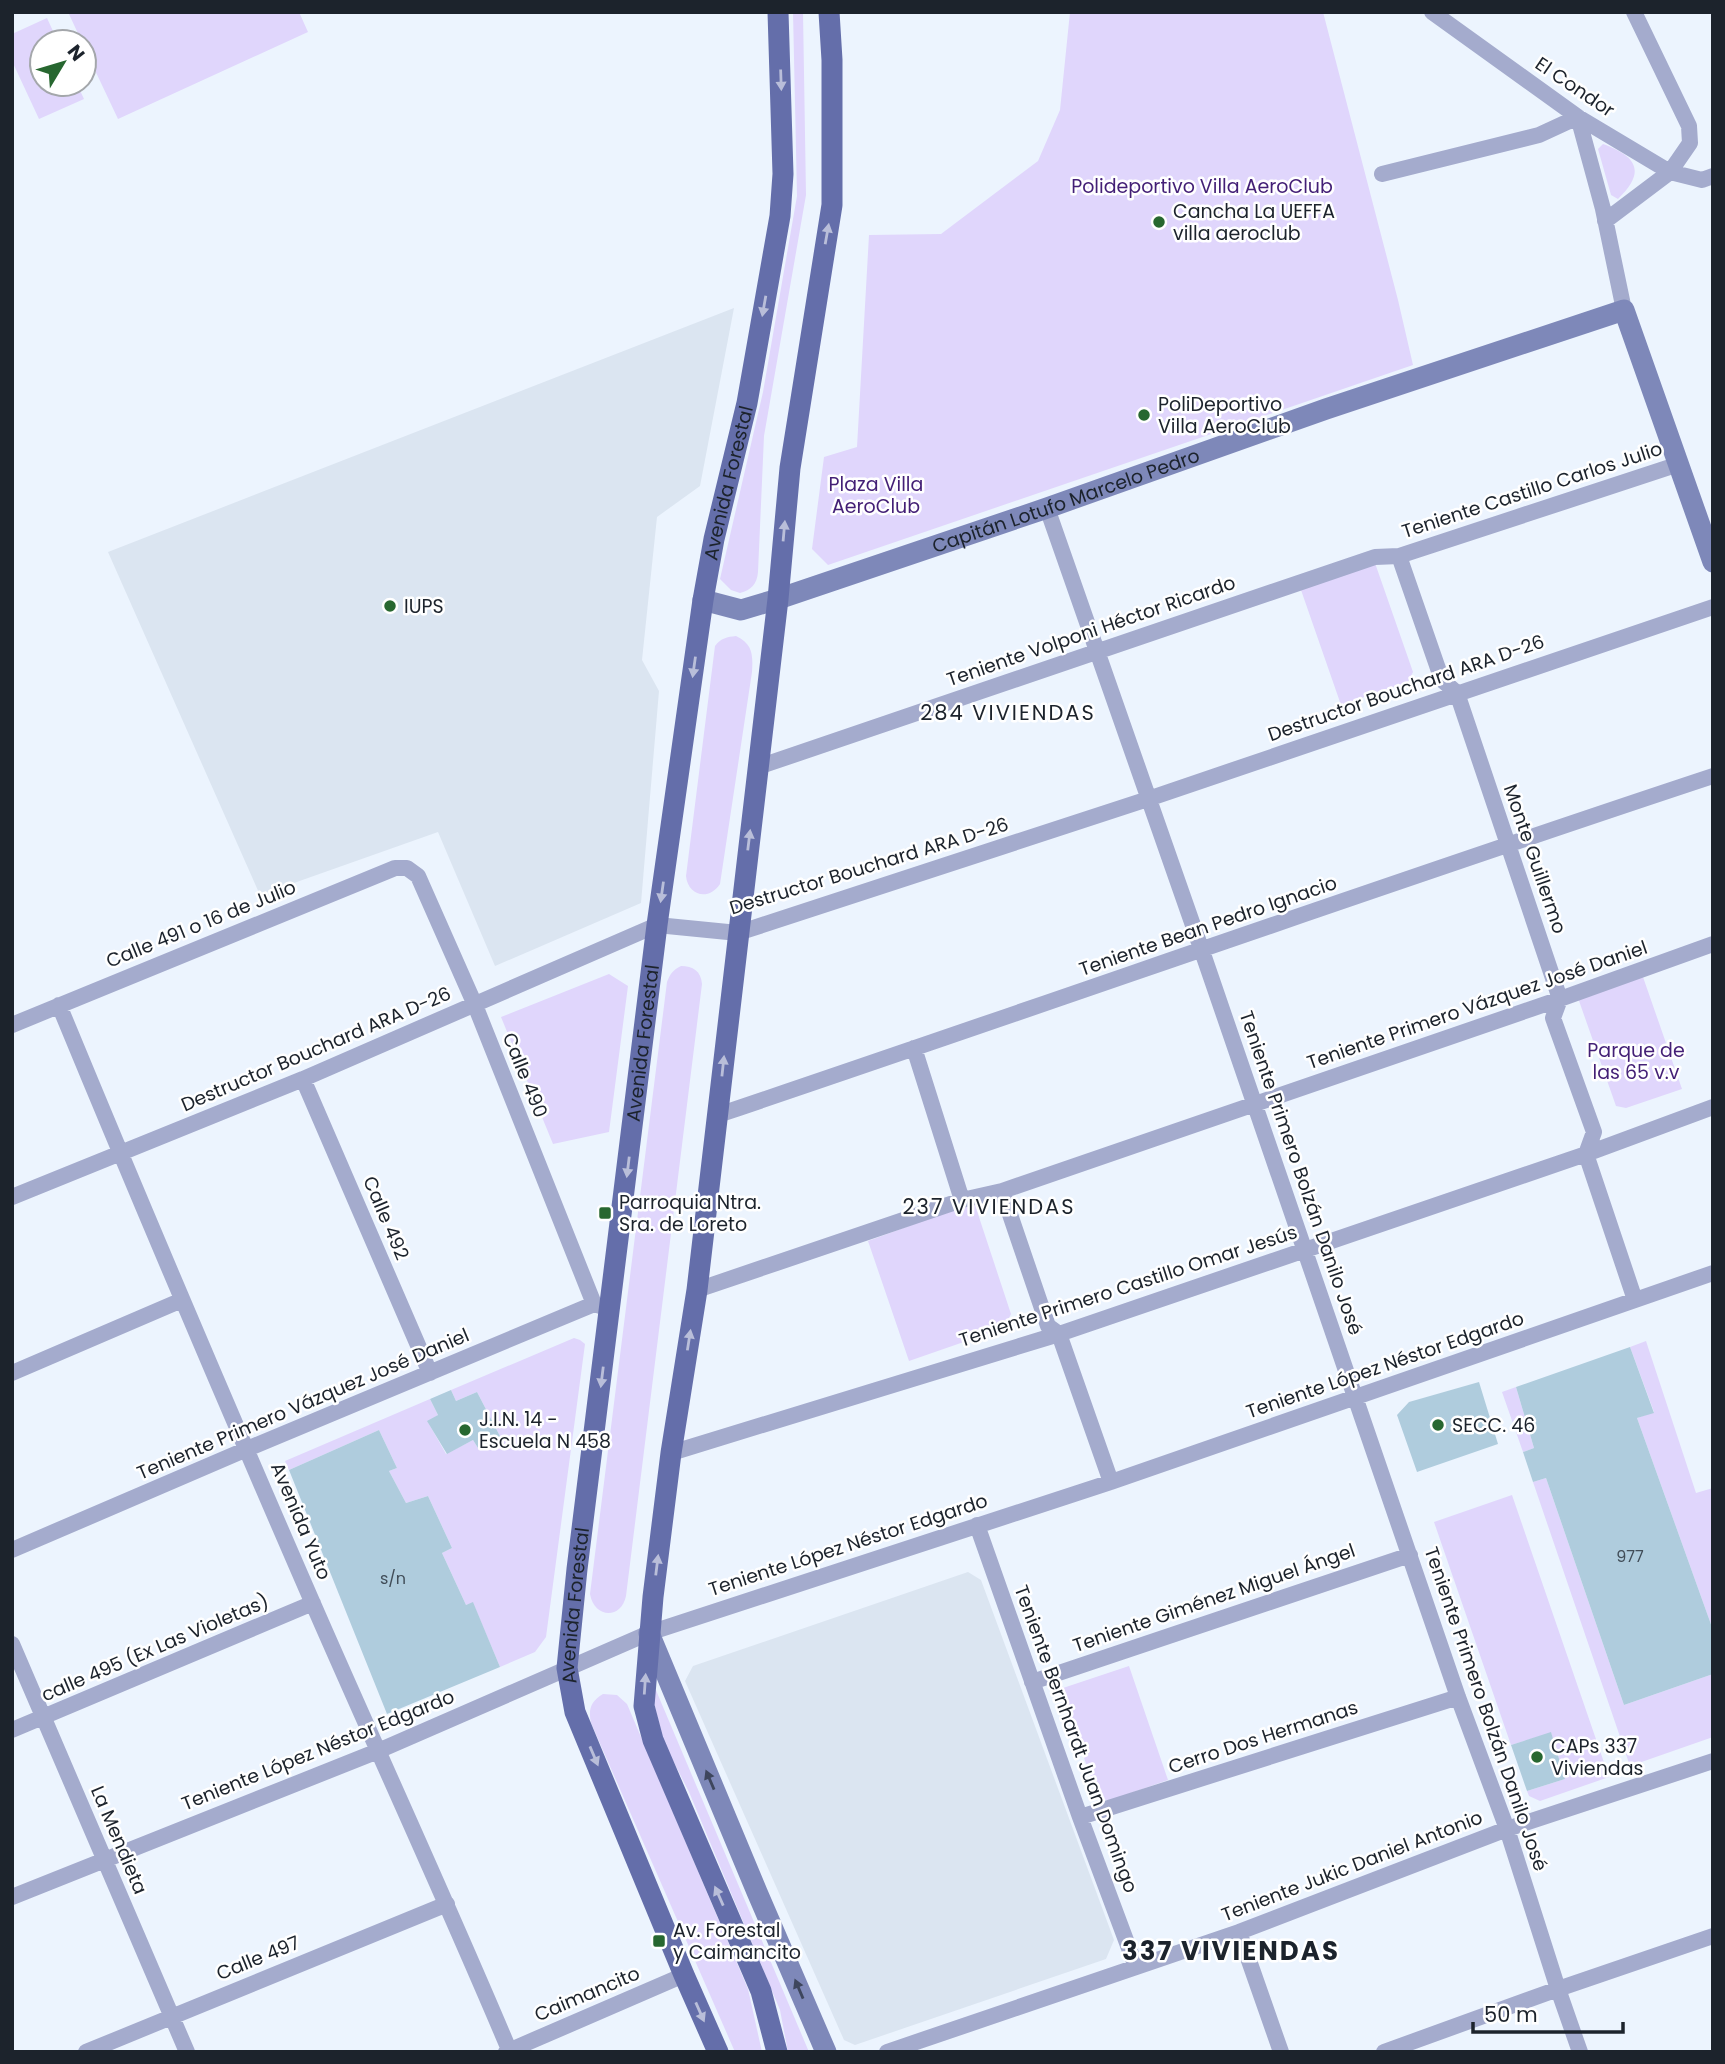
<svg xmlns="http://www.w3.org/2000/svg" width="1725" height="2064" font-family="Poppins,sans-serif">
	<rect width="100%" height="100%" fill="#ecf4fe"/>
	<path fill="#dbe5f1" d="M734 308 700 486 657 517 642 660 659 691 641 903 495 966 438 832 260 895 108 552Z
		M968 1572 981 1580 1114 1940 1106 1959 855 2045 844 2040 685 1681 693 1666Z"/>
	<path fill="#e0d6fc" d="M68 12H299L308 32 118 119 84 47V42H82Z
		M793 12H803L806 195 764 436 758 572C757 584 751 590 740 593L731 590 720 579 763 392 797 196Z
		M1070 12H1323L1398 300 1413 365 828 565 812 549 824 457 857 447 869 235 941 234 1038 161 1060 110Z
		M47 18 58 42H42V84H77L84 99 39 119 12 61V34Z
		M1603 144C1636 156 1647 171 1618 199L1611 195 1598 149Z
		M1375 563 1413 672 1408 682 1341 705 1301 590Z
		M736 636C753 644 753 655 752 672L720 884C709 901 688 896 686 876L715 646C721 638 727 637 736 636Z
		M681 966C693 966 701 971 702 984L626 1596C621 1620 594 1618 590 1594L667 982C670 974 673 970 681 966Z
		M609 974 628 986 609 1132 553 1144 501 1017Z
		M1643 977 1682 1089 1626 1108 1616 1106 1578 998Z
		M974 1202 1011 1314 1004 1328 909 1361 868 1241Z
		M574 1338 580 1340 585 1344 546 1637 535 1652 500 1667 473 1603 466 1605 442 1553 452 1548 428 1496 406 1503 389 1471 397 1468 379 1430 289 1470 285 1461 430 1399 438 1415 428 1422 446 1454 473 1440 478 1448 502 1440 477 1392 456 1401 451 1390Z
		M1646 1341 1696 1493 1713 1488V1630L1637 1418 1654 1412 1630 1347Z
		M1516 1387 1534 1448 1523 1452 1502 1392Z
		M1546 1478 1624 1705 1713 1674V1737L1630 1766 1533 1482Z
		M1512 1495 1609 1777 1540 1801 1529 1796 1527 1791 1565 1779 1551 1733 1511 1745 1434 1522Z
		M1129 1666 1168 1780 1108 1801 1097 1795 1060 1689Z
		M656 1690 658 1695 809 2052H788L780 2010 689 1792 664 1743 651 1691Z
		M603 1694 617 1695 627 1704 748 1989 762 2052H735L591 1723C588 1709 591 1701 603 1694Z"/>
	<path fill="#afccdd" d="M1630 1347 1654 1413 1637 1418 1713 1630V1674L1624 1705 1546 1478 1533 1482 1523 1452 1534 1448 1516 1387Z
		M1479 1382 1498 1444 1417 1472 1397 1415 1409 1402Z
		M451 1390 456 1401 477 1392 502 1440 478 1448 473 1440 447 1454 427 1421 438 1415 430 1399Z
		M379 1430 397 1468 389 1471 406 1503 428 1496 452 1548 442 1553 466 1605 473 1602 500 1667 387 1714 289 1470Z
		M1551 1732 1565 1779 1527 1791 1511 1745Z"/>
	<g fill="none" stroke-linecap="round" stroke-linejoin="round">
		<path stroke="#a4abcd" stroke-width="16" d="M1432 12 1578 117 1670 172 1702 180 1713 176
			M1382 174 1539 135 1578 117 1603 209 1624 310
			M1605 221 1670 172 1690 143 1689 126 1634 12
			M1047 508 1202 951 1458 1697 1507 1829 1558 1989 1580 2052
			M1399 556 1442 680 1457 693 1560 999 1553 1018 1594 1132 1586 1154 1635 1300
			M758 767 1375 557 1399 556 1679 464
			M59 1005C142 1206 227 1406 314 1606 379 1755 447 1902 510 2052
			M12 1025 395 868H407L418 876 475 1005 594 1304
			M914 1048 962 1200
			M303 1079 430 1373
			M718 1115C1050 1003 1380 886 1713 776
			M1002 1191 1048 1326 1059 1334 1111 1482
			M12 1197 303 1079 657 925 738 933 1148 799 1713 607
			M697 1290 962 1200 1002 1191 1560 999 1713 944
			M12 1373 182 1300
			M671 1453 1059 1334 1586 1154 1713 1107
			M977 1525 1080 1817 1136 1967
			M12 1550 247 1449 594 1304 603 1307
			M12 1644 187 2052
			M1032 1682 1410 1555
			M12 1730 313 1603
			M1080 1817 1458 1697
			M12 1897 378 1751 649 1633 1111 1482 1713 1273
			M1239 1932 1281 2052
			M86 2052 447 1904
			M506 2052 684 1975
			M887 2052 1239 1932 1507 1829 1713 1761
			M1384 2052 1558 1989 1713 1936"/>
		<g stroke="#7e88b9" stroke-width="21">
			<path id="s1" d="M703 600 741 610 778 599 1047 508 1326 409 1624 310 1713 562"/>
			<path d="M649 1633 757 1892 826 2052"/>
		</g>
		<g stroke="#646eaa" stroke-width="21">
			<path id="s2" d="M718 2052 684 1975 575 1712 567 1668 577 1569 657 925 703 600 714 539 747 403 780 216 783 174 778 12"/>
			<path d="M777 2052 761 1991 653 1740 644 1706 653 1597 671 1453 697 1290 778 599 790 468 832 205V60L829 12"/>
		</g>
	</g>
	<defs><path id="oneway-solid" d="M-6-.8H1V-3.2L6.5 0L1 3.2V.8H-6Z" transform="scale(1.75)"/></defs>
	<g fill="#b9bed9">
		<use href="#oneway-solid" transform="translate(781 80) rotate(88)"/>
		<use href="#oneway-solid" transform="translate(827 234) rotate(-80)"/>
		<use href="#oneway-solid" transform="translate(764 306) rotate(100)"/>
		<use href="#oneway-solid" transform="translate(784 531) rotate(-85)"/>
		<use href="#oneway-solid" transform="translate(694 667) rotate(98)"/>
		<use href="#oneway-solid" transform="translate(749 840) rotate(-83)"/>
		<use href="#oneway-solid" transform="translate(662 892) rotate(98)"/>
		<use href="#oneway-solid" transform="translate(723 1066) rotate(-84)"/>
		<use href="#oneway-solid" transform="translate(628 1167) rotate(97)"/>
		<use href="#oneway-solid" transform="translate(689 1340) rotate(-81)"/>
		<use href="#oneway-solid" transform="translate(602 1377) rotate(97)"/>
		<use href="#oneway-solid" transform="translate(657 1565) rotate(-83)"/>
		<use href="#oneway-solid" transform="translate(645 1684) rotate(-86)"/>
		<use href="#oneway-solid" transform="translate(594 1756) rotate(67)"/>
		<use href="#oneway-solid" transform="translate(719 1896) rotate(-114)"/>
		<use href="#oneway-solid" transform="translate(700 2012) rotate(66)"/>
	</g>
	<g fill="#3e465d">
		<use href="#oneway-solid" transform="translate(710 1780) rotate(-113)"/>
		<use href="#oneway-solid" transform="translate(799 1989) rotate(-113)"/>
	</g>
	<g fill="#276730" stroke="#fff" stroke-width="2.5">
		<circle cx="1159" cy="222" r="7"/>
		<circle cx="1144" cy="415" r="7"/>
		<circle cx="390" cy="606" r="7"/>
		<rect x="598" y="1206" width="14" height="14" rx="3.5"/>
		<circle cx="1438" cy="1425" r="7"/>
		<circle cx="465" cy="1430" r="7"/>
		<circle cx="1537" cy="1757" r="7"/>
		<rect x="652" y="1934" width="14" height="14" rx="3.5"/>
	</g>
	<g text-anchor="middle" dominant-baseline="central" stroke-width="5" stroke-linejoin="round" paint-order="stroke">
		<g font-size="16" fill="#414d58">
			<text x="1630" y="1556">977</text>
			<text x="393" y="1578">s/n</text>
		</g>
		<g font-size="19" fill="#1c232c" stroke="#fff">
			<text transform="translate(1575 87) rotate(34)">El Condor</text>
			<text stroke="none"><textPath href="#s2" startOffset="1610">Avenida Forestal</textPath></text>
			<text transform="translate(1532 490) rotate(-18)">Teniente Castillo Carlos Julio</text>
			<text stroke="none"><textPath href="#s1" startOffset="382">Capitán Lotufo Marcelo Pedro</textPath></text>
			<text transform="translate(1091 631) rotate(-19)">Teniente Volponi Héctor Ricardo</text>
			<text transform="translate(1406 688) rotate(-19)">Destructor Bouchard ARA D-26</text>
			<text transform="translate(1535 859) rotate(71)">Monte Guillermo</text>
			<text transform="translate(869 866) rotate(-17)">Destructor Bouchard ARA D-26</text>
			<text transform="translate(201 924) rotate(-22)">Calle 491 o 16 de Julio</text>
			<text transform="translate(1208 926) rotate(-19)">Teniente Bean Pedro Ignacio</text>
			<text transform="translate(1477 1005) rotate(-19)">Teniente Primero Vázquez José Daniel</text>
			<text stroke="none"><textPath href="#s2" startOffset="1043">Avenida Forestal</textPath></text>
			<text transform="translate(316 1049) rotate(-23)">Destructor Bouchard ARA D-26</text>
			<text transform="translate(525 1075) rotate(68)">Calle 490</text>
			<text transform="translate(1301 1173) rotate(71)">Teniente Primero Bolzán Danilo José</text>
			<text transform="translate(386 1218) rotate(67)">Calle 492</text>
			<text transform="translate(1128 1286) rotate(-18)">Teniente Primero Castillo Omar Jesús</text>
			<text transform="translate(1385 1365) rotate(-19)">Teniente López Néstor Edgardo</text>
			<text transform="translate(303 1404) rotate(-23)">Teniente Primero Vázquez José Daniel</text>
			<text transform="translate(301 1521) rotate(67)">Avenida Yuto</text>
			<text transform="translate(848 1545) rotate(-18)">Teniente López Néstor Edgardo</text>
			<text transform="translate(1214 1598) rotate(-19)">Teniente Giménez Miguel Ángel</text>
			<text stroke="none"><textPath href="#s2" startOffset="476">Avenida Forestal</textPath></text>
			<text transform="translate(155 1648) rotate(-23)">calle 495 (Ex Las Violetas)</text>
			<text transform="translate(1486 1709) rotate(71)">Teniente Primero Bolzán Danilo José</text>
			<text transform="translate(1263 1737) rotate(-18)">Cerro Dos Hermanas</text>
			<text transform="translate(1076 1739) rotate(70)">Teniente Bernhardt Juan Domingo</text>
			<text transform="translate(318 1750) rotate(-22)">Teniente López Néstor Edgardo</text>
			<text transform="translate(119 1840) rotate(67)">La Mendieta</text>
			<text transform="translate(1352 1866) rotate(-21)">Teniente Jukic Daniel Antonio</text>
			<text transform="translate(258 1958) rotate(-22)">Calle 497</text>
			<text transform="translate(587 1994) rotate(-23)">Caimancito</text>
		</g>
		<g font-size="19" fill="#431f76" stroke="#fff">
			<text x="1202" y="186">Polideportivo Villa AeroClub</text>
			<text x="876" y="484">Plaza Villa<tspan x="876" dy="22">AeroClub</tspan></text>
			<text x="1636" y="1050">Parque de<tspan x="1636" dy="22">las 65 v.v</tspan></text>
		</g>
		<g font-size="19" fill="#1c232c" stroke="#fff" text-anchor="start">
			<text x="1173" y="211">Cancha La UEFFA<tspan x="1173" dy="22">villa aeroclub</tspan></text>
			<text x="1158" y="404">PoliDeportivo<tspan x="1158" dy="22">Villa AeroClub</tspan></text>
			<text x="404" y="606">IUPS</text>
			<text x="619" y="1202">Parroquia Ntra.<tspan x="619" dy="22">Sra. de Loreto</tspan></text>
			<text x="479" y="1419">J.I.N. 14 -<tspan x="479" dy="22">Escuela N 458</tspan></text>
			<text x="1452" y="1425">SECC. 46</text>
			<text x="1551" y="1746">CAPs 337<tspan x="1551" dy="22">Viviendas</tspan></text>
			<text x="673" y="1930">Av. Forestal<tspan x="673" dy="22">y Caimancito</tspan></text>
		</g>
		<g font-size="21" letter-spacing="2" fill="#1c232c" stroke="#fff">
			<text x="1008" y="712">284 VIVIENDAS</text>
			<text x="989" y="1206">237 VIVIENDAS</text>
		</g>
		<g font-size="26" font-weight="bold" letter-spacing="2" fill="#1c232c" stroke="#fff">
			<text x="1231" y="1951">337 VIVIENDAS</text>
		</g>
	</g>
	<rect width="1725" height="2064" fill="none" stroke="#1c232c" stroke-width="28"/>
	<g transform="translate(63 63) rotate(52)"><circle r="33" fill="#ffffff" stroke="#a4a7ab" stroke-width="2"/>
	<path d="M0-5L12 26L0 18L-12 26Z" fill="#276730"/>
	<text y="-10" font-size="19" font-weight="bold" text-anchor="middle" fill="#1c232c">N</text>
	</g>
	<path d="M1473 2022v10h150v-10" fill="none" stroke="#1c232c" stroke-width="3.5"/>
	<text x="1484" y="2022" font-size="21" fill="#1c232c" stroke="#ffffff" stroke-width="5" paint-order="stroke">50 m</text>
</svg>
